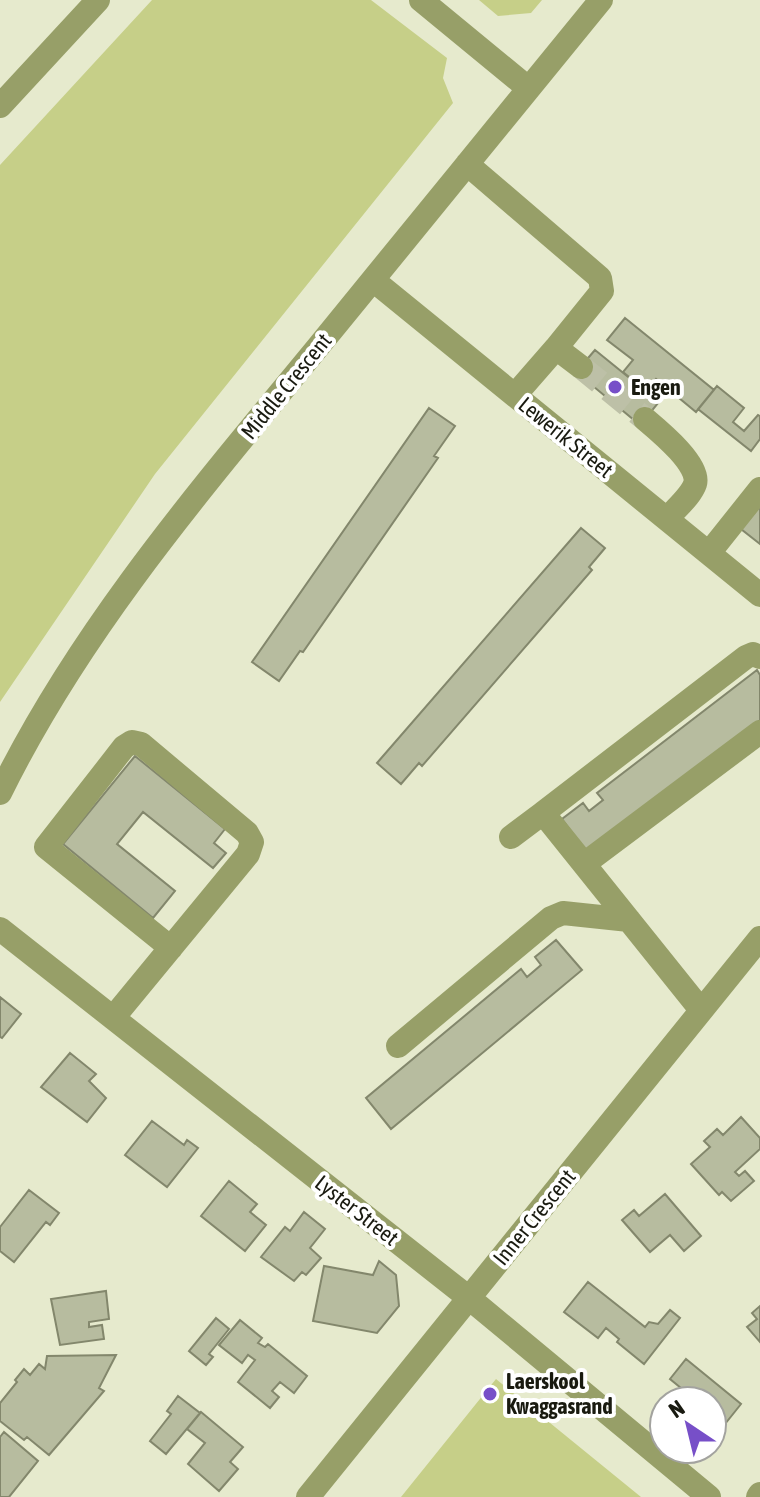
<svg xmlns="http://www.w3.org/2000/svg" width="760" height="1497" font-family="'Asap Condensed',sans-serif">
	<rect width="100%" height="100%" fill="#e6eacd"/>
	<path fill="#c6cf88" d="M152 0H371L447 58 443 78 453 103 155 474 0 702V165Z
		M479 0H542L531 13 498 16Z
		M496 1379 641 1497H401Z"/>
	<path fill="#b7bc9f" stroke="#83876c" stroke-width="2" d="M625 318 714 390 696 412 656 379 646 391 623 372 633 360 607 340Z
		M595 350 659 402 640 425 576 372Z
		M717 386 744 408 733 422 744 431 758 415 760 416V439L751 451 698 409Z
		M429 408 455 426 434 456 438 458 303 652 300 651 279 681 252 662Z
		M760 506V544L741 529Z
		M581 528 605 548 589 567 592 570 422 766 419 763 401 784 377 763Z
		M757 670 760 675V720L587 853 562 819 583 803 589 811 603 800 597 793Z
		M135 756 225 829 214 843 226 853 213 868 143 812 117 844 175 891 153 918 63 844Z
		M556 940 582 970 391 1129 366 1098 521 969 527 977 541 965 535 957Z
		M0 997 21 1014 2 1038 0 1037Z
		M70 1053 96 1074 89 1081 106 1098 87 1122 41 1087Z
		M741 1117 760 1138V1149L735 1172 739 1176 745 1171 754 1181 731 1201 722 1192 719 1195 691 1164 710 1147 704 1141 717 1129 723 1135Z
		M152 1121 184 1145 187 1140 198 1148 167 1187 125 1155Z
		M229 1181 257 1204 250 1212 266 1225 245 1251 201 1216Z
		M29 1190 59 1213 50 1225 46 1222 14 1262 0 1251V1227Z
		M665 1194 701 1236 684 1251 670 1235 650 1252 622 1220 634 1210 639 1216Z
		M304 1212 325 1229 310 1248 321 1258 306 1275 302 1272 294 1281 261 1257 285 1227 290 1231Z
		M379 1261 396 1275 399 1306 377 1333 313 1321 324 1266 373 1275Z
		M588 1282 645 1327 649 1322 658 1324 670 1310 680 1318 644 1364 617 1342 619 1339 606 1328 598 1338 564 1312Z
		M106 1291 109 1319 89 1322V1327L102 1325 104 1339 60 1345 51 1299Z
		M760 1306V1342L747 1327 757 1319 752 1313Z
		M216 1318 229 1329 209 1354 213 1357 206 1365 189 1351Z
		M240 1320 262 1338 258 1343 265 1347 268 1344 307 1376 294 1393 280 1382 272 1391 279 1397 270 1408 238 1382 255 1360 248 1355 242 1363 219 1345Z
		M116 1355 99 1388 104 1391 49 1455 27 1437 24 1440 0 1421V1403L17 1382 15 1380 24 1369 30 1375 39 1364 45 1369 47 1356Z
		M686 1359 741 1404 717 1434 712 1431V1401H688L692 1397 670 1379Z
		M178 1396 200 1413 166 1454 150 1441 171 1414 167 1411Z
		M201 1412 243 1447 230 1462 238 1469 219 1491 188 1464 205 1443 187 1429Z
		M4 1432 38 1461 9 1497H0V1437Z"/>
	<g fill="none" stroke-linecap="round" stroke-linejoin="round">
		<path stroke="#bdc0a7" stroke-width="24" stroke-dasharray="24 12" stroke-linecap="butt" d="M581 367 645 419"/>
		<path stroke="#979f68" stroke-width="24" d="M421 0 528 88
			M0 106 98 0
			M467 164 600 278 602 291 556 348
			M373 280 760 595
			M515 395 556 348 581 367
			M645 419C658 430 701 465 695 484 691 496 675 509 667 519
			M709 553 760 489
			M0 793C81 628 202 488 318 347 413 232 506 115 601 0
			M543 813 746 657 753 654 760 657
			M511 837 543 813 701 1010
			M584 864 760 732
			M0 929 469 1298 709 1497
			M113 1018 248 854 252 842 247 833 141 744 132 742 124 747 46 847 171 948
			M398 1046 551 918 563 913 629 920
			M308 1497 760 938
			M758 1497 760 1494"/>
	</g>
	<g fill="#774fc8" stroke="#fff" stroke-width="3">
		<circle cx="615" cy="387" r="8"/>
		<circle cx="490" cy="1394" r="8"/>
	</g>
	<g text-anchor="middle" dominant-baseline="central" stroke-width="8" stroke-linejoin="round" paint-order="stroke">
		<g font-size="22" fill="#191a10" stroke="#fff">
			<text transform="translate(286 386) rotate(-51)">Middle Crescent</text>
			<text transform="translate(566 437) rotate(39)">Lewerik Street</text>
			<text transform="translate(357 1210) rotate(38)">Lyster Street</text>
			<text transform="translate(534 1217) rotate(-51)">Inner Crescent</text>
		</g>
		<g font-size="22" font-weight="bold" fill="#191a10" stroke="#fff" text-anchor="start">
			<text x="631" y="387">Engen</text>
			<text x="506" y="1381">Laerskool<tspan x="506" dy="25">Kwaggasrand</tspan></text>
		</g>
	</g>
	<g transform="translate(688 1425) rotate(325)"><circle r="38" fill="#ffffff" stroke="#a3a39f" stroke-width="2"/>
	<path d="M0-6L14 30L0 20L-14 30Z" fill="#774fc8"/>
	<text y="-12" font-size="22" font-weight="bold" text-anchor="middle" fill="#191a10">N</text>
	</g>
</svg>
